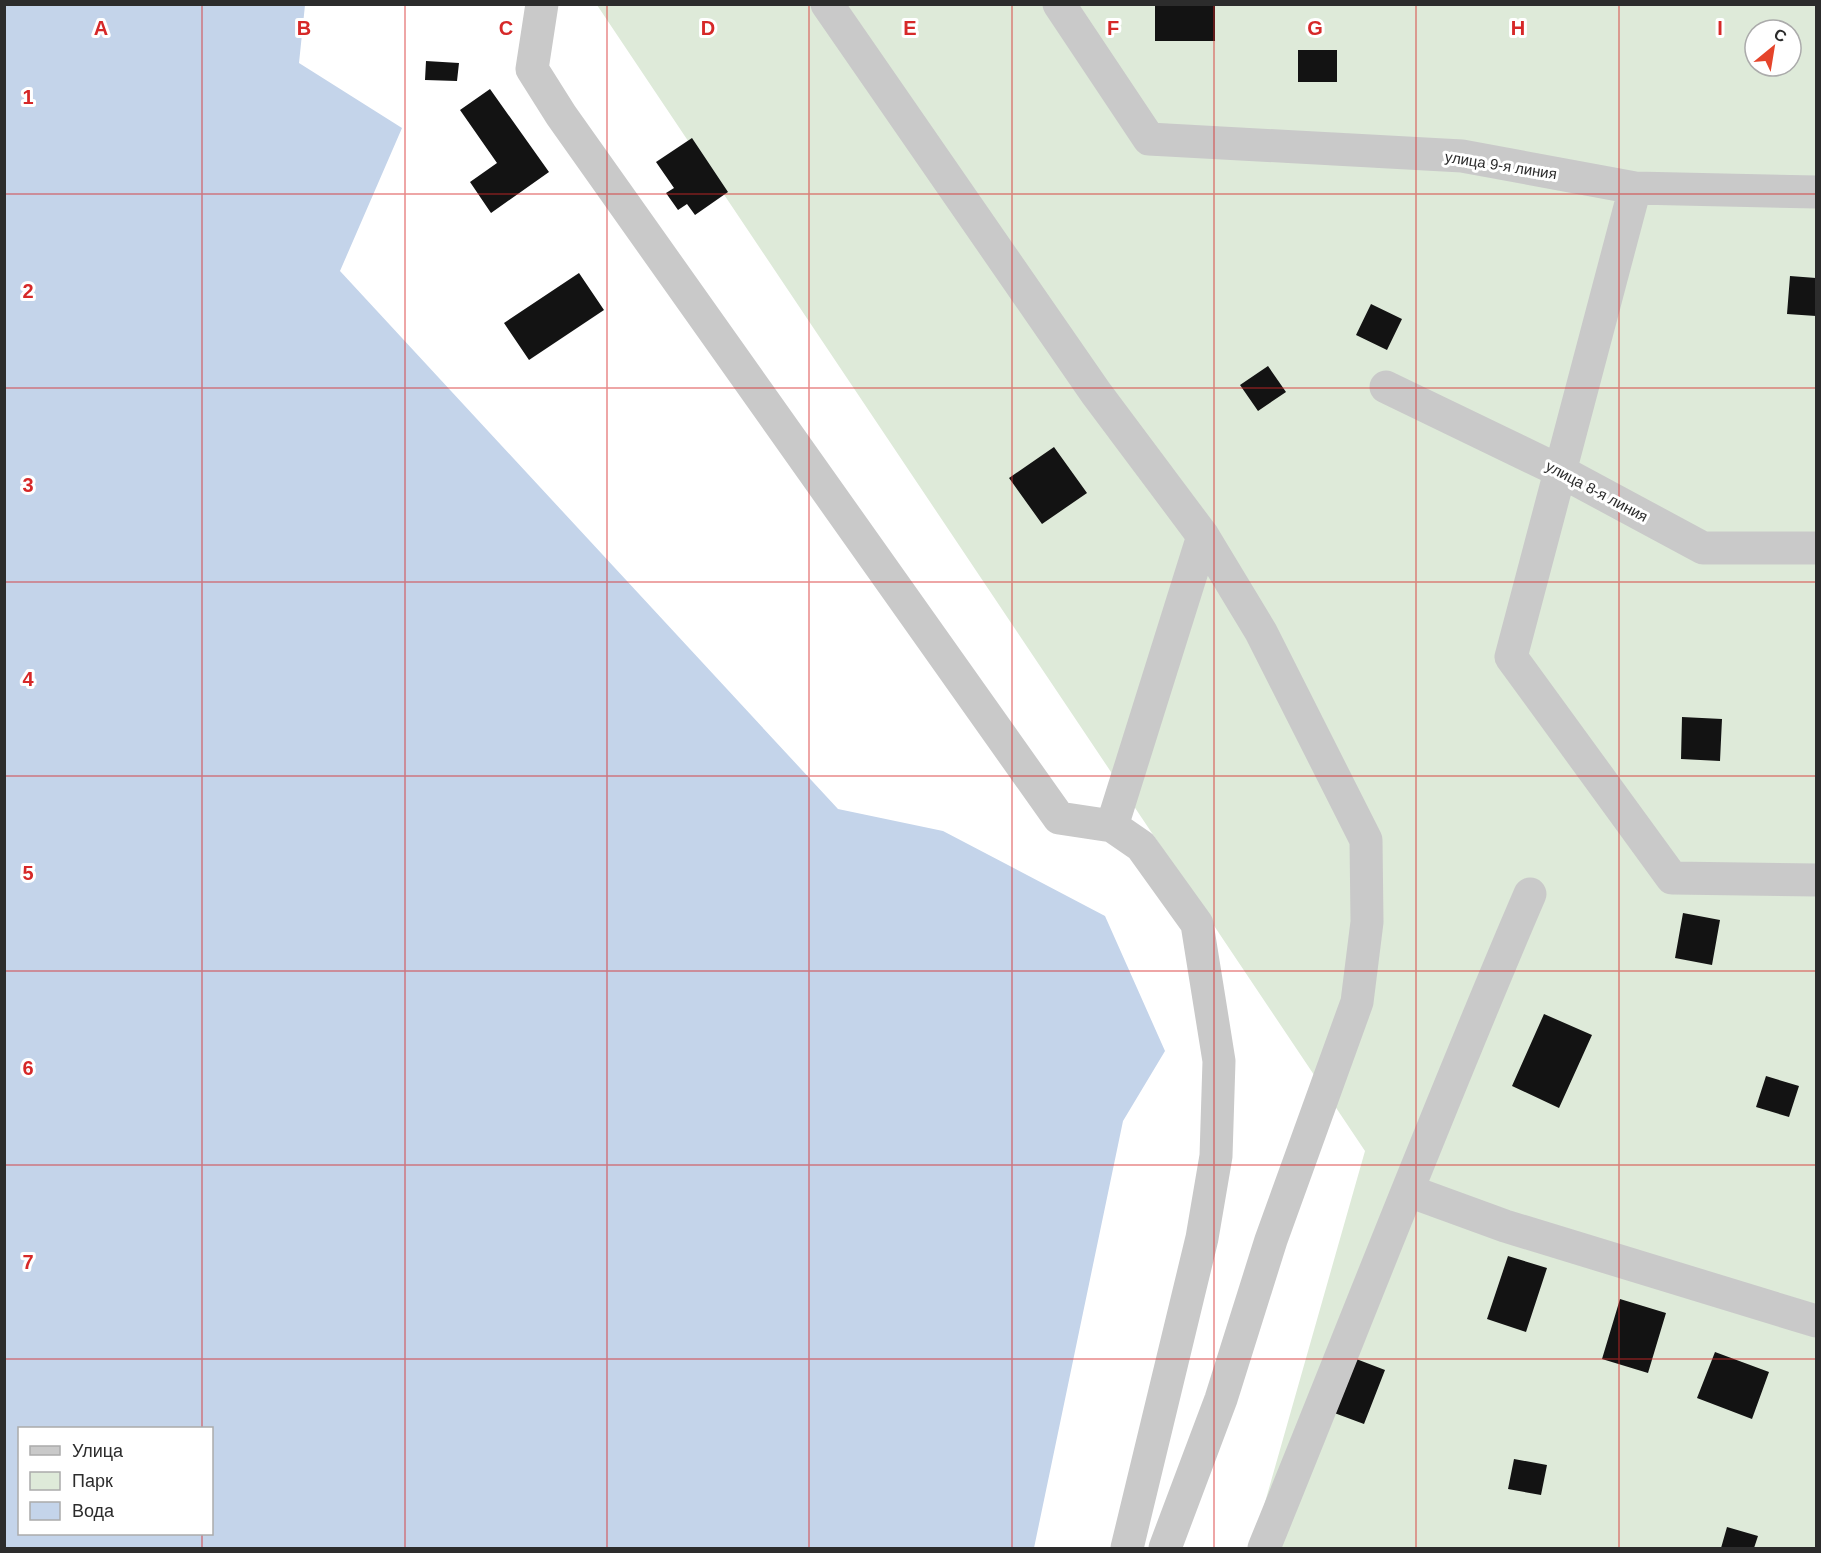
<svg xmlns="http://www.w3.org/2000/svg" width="1821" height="1553" font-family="Arial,sans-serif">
	<rect width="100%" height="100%" fill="#fff"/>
	<path fill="#deead9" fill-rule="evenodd" d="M597 5H1816V1548H1252L1365 1151ZM1755 30H1791V66H1755Z"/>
	<path fill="#c4d4ea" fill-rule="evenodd" d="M5 4 305 5 299 63 402 128 340 271 838 809 943 831 1105 916 1165 1051 1123 1121 1034 1548H5ZM20 1428H212V1534H20Z"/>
	<path fill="#131313" d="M1155 4H1215V41H1155Z
		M1298 50H1337V82H1298Z
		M426 61 459 63 457 81 425 80Z
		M490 89 549 172 491 213 470 182 497 163 460 110Z
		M692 138 728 192 695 215 687 204 678 210 666 193 674 188 656 162Z
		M579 273 604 310 529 360 504 323Z
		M1790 276 1816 278V316L1787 314Z
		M1371 304 1402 319 1387 350 1356 335Z
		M1268 366 1286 392 1258 411 1240 385Z
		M1054 447 1087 493 1042 524 1009 478Z
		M1682 717 1722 719 1720 761 1681 759Z
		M1683 913 1720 920 1712 965 1675 958Z
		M1544 1014 1592 1035 1559 1108 1512 1086Z
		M1766 1076 1799 1086 1789 1117 1756 1107Z
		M1508 1256 1547 1268 1526 1332 1487 1319Z
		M1620 1299 1666 1313 1648 1373 1602 1359Z
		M1715 1352 1769 1372 1752 1419 1697 1398Z
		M1351 1357 1385 1370 1364 1424 1329 1411Z
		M1514 1459 1547 1465 1541 1495 1508 1489Z
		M1727 1527 1758 1536 1754 1548H1721Z"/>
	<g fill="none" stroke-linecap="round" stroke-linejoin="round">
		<path stroke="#c9c9c9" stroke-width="33" d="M542 4 532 69 561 115 1059 818 1112 826 1141 846 1197 924 1219 1061 1216 1156 1202 1238 1127 1548
			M827 4 1096 393 1203 536 1261 632 1366 840 1367 922 1357 1002 1271 1240 1221 1399 1165 1548
			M1059 4 1149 139 1462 156 1635 188 1816 192
			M1635 188 1511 657 1672 878 1816 880
			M1386 387 1560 471 1703 548H1816
			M1112 826 1203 536
			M1409 1191 1505 1226 1816 1321
			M1264 1548C1353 1330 1437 1110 1530 894"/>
	</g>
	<path fill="none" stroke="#d62828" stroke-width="1.5" stroke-opacity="0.55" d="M202 4V1428M405 4V1548M607 4V1548M809 4V1548M1012 4V1548M1214 4V1548M1416 4V1548M1619 4V1548M4 194H1816M4 388H1816M4 582H1816M4 776H1816M4 971H1816M4 1165H1816M4 1359H1816M202 1534V1548"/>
	<g text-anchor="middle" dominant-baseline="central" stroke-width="6" stroke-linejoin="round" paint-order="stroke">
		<g font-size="15" fill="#2c2c2c" stroke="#fff">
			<text transform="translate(1501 165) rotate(9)">улица 9-я линия</text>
			<text transform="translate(1597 491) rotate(28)">улица 8-я линия</text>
		</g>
	</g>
	<g font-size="20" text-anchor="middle" font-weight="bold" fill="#d62828" stroke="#fff" stroke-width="6" stroke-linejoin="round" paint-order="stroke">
		<text x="101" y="35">A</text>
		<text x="304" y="35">B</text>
		<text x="506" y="35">C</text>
		<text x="708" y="35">D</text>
		<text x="910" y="35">E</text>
		<text x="1113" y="35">F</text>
		<text x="1315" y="35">G</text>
		<text x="1518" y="35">H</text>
		<text x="1720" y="35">I</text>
		<text x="28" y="104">1</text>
		<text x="28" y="298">2</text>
		<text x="28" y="492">3</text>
		<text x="28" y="686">4</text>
		<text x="28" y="880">5</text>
		<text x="28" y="1075">6</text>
		<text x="28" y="1269">7</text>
	</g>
	<rect width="1821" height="1553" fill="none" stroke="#2c2c2c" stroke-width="12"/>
	<rect x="18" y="1427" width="195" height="108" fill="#ffffff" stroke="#ababab" stroke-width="1.5"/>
	<rect x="30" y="1446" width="30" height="9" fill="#c9c9c9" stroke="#ababab" stroke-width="1.5"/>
	<text x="72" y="1457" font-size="18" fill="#2c2c2c">Улица</text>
	<rect x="30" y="1472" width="30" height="18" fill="#deead9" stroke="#ababab" stroke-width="1.5"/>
	<text x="72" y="1487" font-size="18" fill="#2c2c2c">Парк</text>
	<rect x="30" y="1502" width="30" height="18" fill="#c4d4ea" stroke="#ababab" stroke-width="1.5"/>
	<text x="72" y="1517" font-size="18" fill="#2c2c2c">Вода</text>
	<g transform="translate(1773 48) rotate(30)"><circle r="28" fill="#ffffff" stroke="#ababab" stroke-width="1.5"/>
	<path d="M0-4.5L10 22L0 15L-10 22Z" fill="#e5442b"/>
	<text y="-9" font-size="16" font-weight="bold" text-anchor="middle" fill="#2c2c2c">С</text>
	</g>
</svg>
